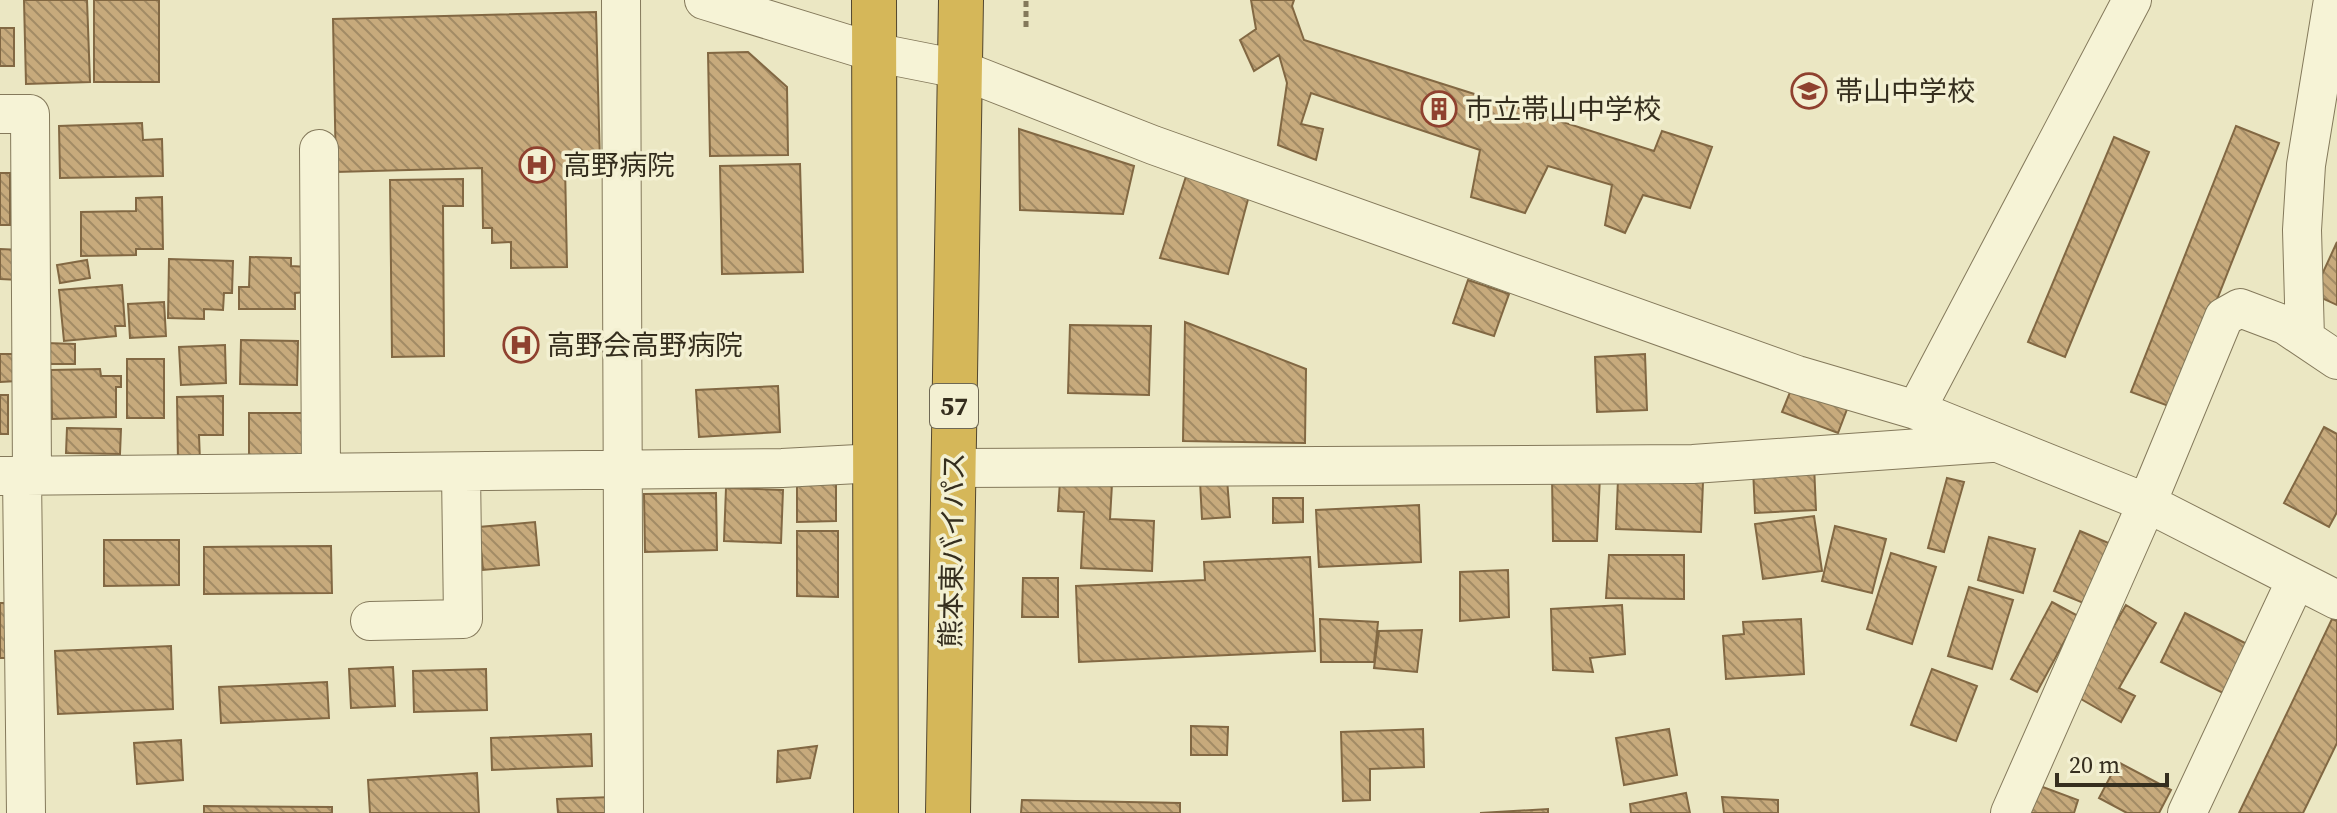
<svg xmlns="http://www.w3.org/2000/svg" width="2337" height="813" font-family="'Source Serif 4','Noto Sans JP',serif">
	<defs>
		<pattern id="building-back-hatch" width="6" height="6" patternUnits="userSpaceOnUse" patternTransform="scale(2)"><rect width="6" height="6" fill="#c7aa7c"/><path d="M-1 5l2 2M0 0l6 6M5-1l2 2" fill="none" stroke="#a28b65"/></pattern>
	</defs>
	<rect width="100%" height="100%" fill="#ebe7c3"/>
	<path fill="url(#building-back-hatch)" stroke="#826843" stroke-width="2" d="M24 0H87L90 82 26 84Z
		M94 0H159V82H94Z
		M1251 0H1294L1292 6 1304 40 1654 151 1662 131 1712 147 1690 208 1643 195 1625 233 1605 225 1612 185 1548 166 1525 213 1471 197 1480 150 1311 93 1301 124 1323 129 1316 160 1278 145 1287 83 1279 55 1254 71 1240 40 1256 29Z
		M596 12 600 163 565 164 567 267 511 268V242L492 243V228H483L482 168 336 172 333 19Z
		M0 28H14V66H0Z
		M748 52 787 87 788 155 710 156 708 53Z
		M142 123 143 140 162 139 163 176 60 178 59 126Z
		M2236 126 2279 143 2174 408 2131 392Z
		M1019 129 1134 166 1123 214 1020 210Z
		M2114 137 2149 152 2065 357 2028 342Z
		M800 164 803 272 722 274 720 166Z
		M1188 170 1250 192 1228 274 1160 258Z
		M0 173H10V225H0Z
		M463 179V206H443L444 356 392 357 390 180Z
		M162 197 163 249H136V255L81 256V212L136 211V198Z
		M2337 242V305L2313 294Z
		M0 249 21 250 19 280 0 279Z
		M250 257 291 258V266L308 267 307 292 295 293V309H239V287H249Z
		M169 259 233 261 232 293H224L223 310 204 309V319L168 318Z
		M87 260 90 278 60 283 57 265Z
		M1468 280 1509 294 1494 336 1453 323Z
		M122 285 125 326H115L116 336 64 341 59 290Z
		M164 302 166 336 130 338 128 304Z
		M1185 322 1306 369 1305 443 1183 441Z
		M1070 325 1151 326 1149 395 1068 393Z
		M241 340 298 341 297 385 240 384Z
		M46 343 75 344V364H46Z
		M225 345 226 383 181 385 179 347Z
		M0 354H16L17 381 0 382Z
		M1645 354 1647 410 1597 412 1595 357Z
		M127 359H164V418H127Z
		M100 369 101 376H121V387H116V417L52 419 51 370Z
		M1797 375 1852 396 1838 433 1782 412Z
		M778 386 780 432 699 437 696 390Z
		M0 395H8V434H0Z
		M223 396V435H199L200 461H178L177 397Z
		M249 413H306V456H249Z
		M2324 427 2337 434V512L2329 527 2284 503Z
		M67 428 121 429 120 454 66 453Z
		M1814 465 1816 510 1755 513 1753 469Z
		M1552 475 1600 476 1597 541H1553Z
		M1947 478 1964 482 1944 552 1928 548Z
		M1227 479 1230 517 1202 519 1200 481Z
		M1618 479 1703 482 1701 532 1616 529Z
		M836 481V521L797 522V482Z
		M1060 481 1112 484 1110 519 1154 521 1152 571 1081 568 1084 512 1058 511Z
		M726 488 783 490 781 543 724 541Z
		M716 493 717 550 645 552 644 494Z
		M1273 498H1303V522L1273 523Z
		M1419 505 1421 562 1319 567 1316 510Z
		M1814 516 1822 571 1763 579 1755 524Z
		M535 522 539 565 483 570 479 527Z
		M1835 526 1886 539 1872 593 1822 581Z
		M797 531H838V597L797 596Z
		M2080 531 2111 544 2086 604 2054 591Z
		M1989 537 2035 549 2023 593 1978 580Z
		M104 540H179V585L104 586Z
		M331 546 332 593 204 594V547Z
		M1891 553 1936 567 1912 644 1867 629Z
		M1609 555H1684V599L1606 598Z
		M1310 557 1315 651 1079 662 1076 586 1205 580 1204 562Z
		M1508 570 1509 617 1460 621V572Z
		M1023 578H1058V617H1022Z
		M1969 587 2013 600 1992 669 1948 656Z
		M2052 602 2078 616 2037 692 2011 679Z
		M0 603H5L7 658H0Z
		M1622 605 1625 654 1590 658 1593 672 1553 670 1551 609Z
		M2126 605 2156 623 2119 688 2135 696 2121 722 2074 695Z
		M2185 613 2247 644 2223 693 2161 662Z
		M1320 619 1378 622 1374 662H1321Z
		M1801 619 1804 674 1726 679 1723 636 1744 634 1743 622Z
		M2332 619 2337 621V743L2303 813H2239Z
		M1422 630 1417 672 1374 668 1379 631Z
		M171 646 173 709 58 714 55 651Z
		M393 667 395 706 351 708 349 669Z
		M486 669 487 710 414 712 413 671Z
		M1932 669 1977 686 1956 741 1911 725Z
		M327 682 329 718 221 723 219 687Z
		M1191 726 1228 727 1227 755H1191Z
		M1423 729 1424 767 1370 769V800L1343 801 1341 732Z
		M1669 729 1677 775 1624 785 1616 738Z
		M591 734 592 766 492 770 491 738Z
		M181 740 183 780 137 784 134 743Z
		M817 746 810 778 777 782 778 751Z
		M2118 762 2171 790 2159 813H2127L2099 798Z
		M477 773 479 813H370L368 780Z
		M2040 786 2078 800 2074 813H2030Z
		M1686 793 1690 813H1631L1630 804Z
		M612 797 613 813H558L557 799Z
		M1722 797 1778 800V813H1724Z
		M1022 800 1180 803V813H1021Z
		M204 806 332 807V813H204Z
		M1548 809V813H1480Z"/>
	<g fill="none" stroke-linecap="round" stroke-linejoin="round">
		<defs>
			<path id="minor" d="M621 0 624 813
				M704 0 873 52 959 69 1153 145 1797 375 1916 410 2147 503 2337 600
				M0 114H30L32 476
				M319 149 321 471
				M2305 338 2302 230 2306 165 2333 0
				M1916 410 2132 0
				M953 468 1693 464 1991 443
				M22 475 26 813
				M0 476 782 468 877 463
				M370 621 463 619 461 472
				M2010 813 2147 503 2224 317 2240 308 2285 325 2337 360
				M2187 813 2296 580"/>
			<path id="highway" d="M874 0 876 813
				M948 813 961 0"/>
		</defs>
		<use href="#minor" stroke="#84795b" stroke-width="40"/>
		<use href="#highway" stroke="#52462f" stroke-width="46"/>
		<path stroke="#84795b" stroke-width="5" stroke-dasharray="6 4" stroke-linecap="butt" d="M1026 27V0"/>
		<use href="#minor" stroke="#f6f3d6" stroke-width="38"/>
		<use href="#highway" stroke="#d5b759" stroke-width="44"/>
	</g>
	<defs>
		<symbol id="school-ring" viewBox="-11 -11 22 22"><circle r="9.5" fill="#f3f0d2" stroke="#8f412f" stroke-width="1.5"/><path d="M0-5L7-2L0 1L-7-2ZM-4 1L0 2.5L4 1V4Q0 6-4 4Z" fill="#8f412f"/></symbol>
		<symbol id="building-ring" viewBox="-11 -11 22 22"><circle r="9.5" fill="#f3f0d2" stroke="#8f412f" stroke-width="1.5"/><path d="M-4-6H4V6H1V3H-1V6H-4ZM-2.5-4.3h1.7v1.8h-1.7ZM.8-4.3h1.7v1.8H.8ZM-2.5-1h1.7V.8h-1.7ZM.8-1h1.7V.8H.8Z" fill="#8f412f"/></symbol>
		<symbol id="hospital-ring" viewBox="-11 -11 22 22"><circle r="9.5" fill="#f3f0d2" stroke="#8f412f" stroke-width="1.5"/><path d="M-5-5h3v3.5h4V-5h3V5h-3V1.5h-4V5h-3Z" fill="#8f412f"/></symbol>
	</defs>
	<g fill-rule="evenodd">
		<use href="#school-ring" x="1789" y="71" width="40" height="40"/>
		<use href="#building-ring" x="1419" y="89" width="40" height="40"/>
		<use href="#hospital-ring" x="517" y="145" width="40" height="40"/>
		<use href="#hospital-ring" x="501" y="325" width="40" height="40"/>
	</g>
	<g text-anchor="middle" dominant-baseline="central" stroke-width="7" stroke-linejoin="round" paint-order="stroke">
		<rect fill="#f3f0d2" stroke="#6e6854" stroke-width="2" x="930" y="384" width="48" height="44" rx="6"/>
		<g font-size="26" font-weight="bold" fill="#352e1e">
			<text x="954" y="406">57</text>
		</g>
		<g font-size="28" fill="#352e1e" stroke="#f3f0d2" text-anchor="start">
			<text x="1835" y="91">帯山中学校</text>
			<text x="1465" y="109">市立帯山中学校</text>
			<text x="563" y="165">高野病院</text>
			<text x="547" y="345">高野会高野病院</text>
		</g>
		<g font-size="28" fill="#352e1e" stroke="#f3f0d2">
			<text transform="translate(952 550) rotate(-89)">熊本東バイパス</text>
		</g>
	</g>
	<path d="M2057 773v12h110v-12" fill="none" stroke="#352e1e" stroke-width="4"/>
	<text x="2069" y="773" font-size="24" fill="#352e1e" stroke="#f3f0d2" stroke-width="6" paint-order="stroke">20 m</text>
</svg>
